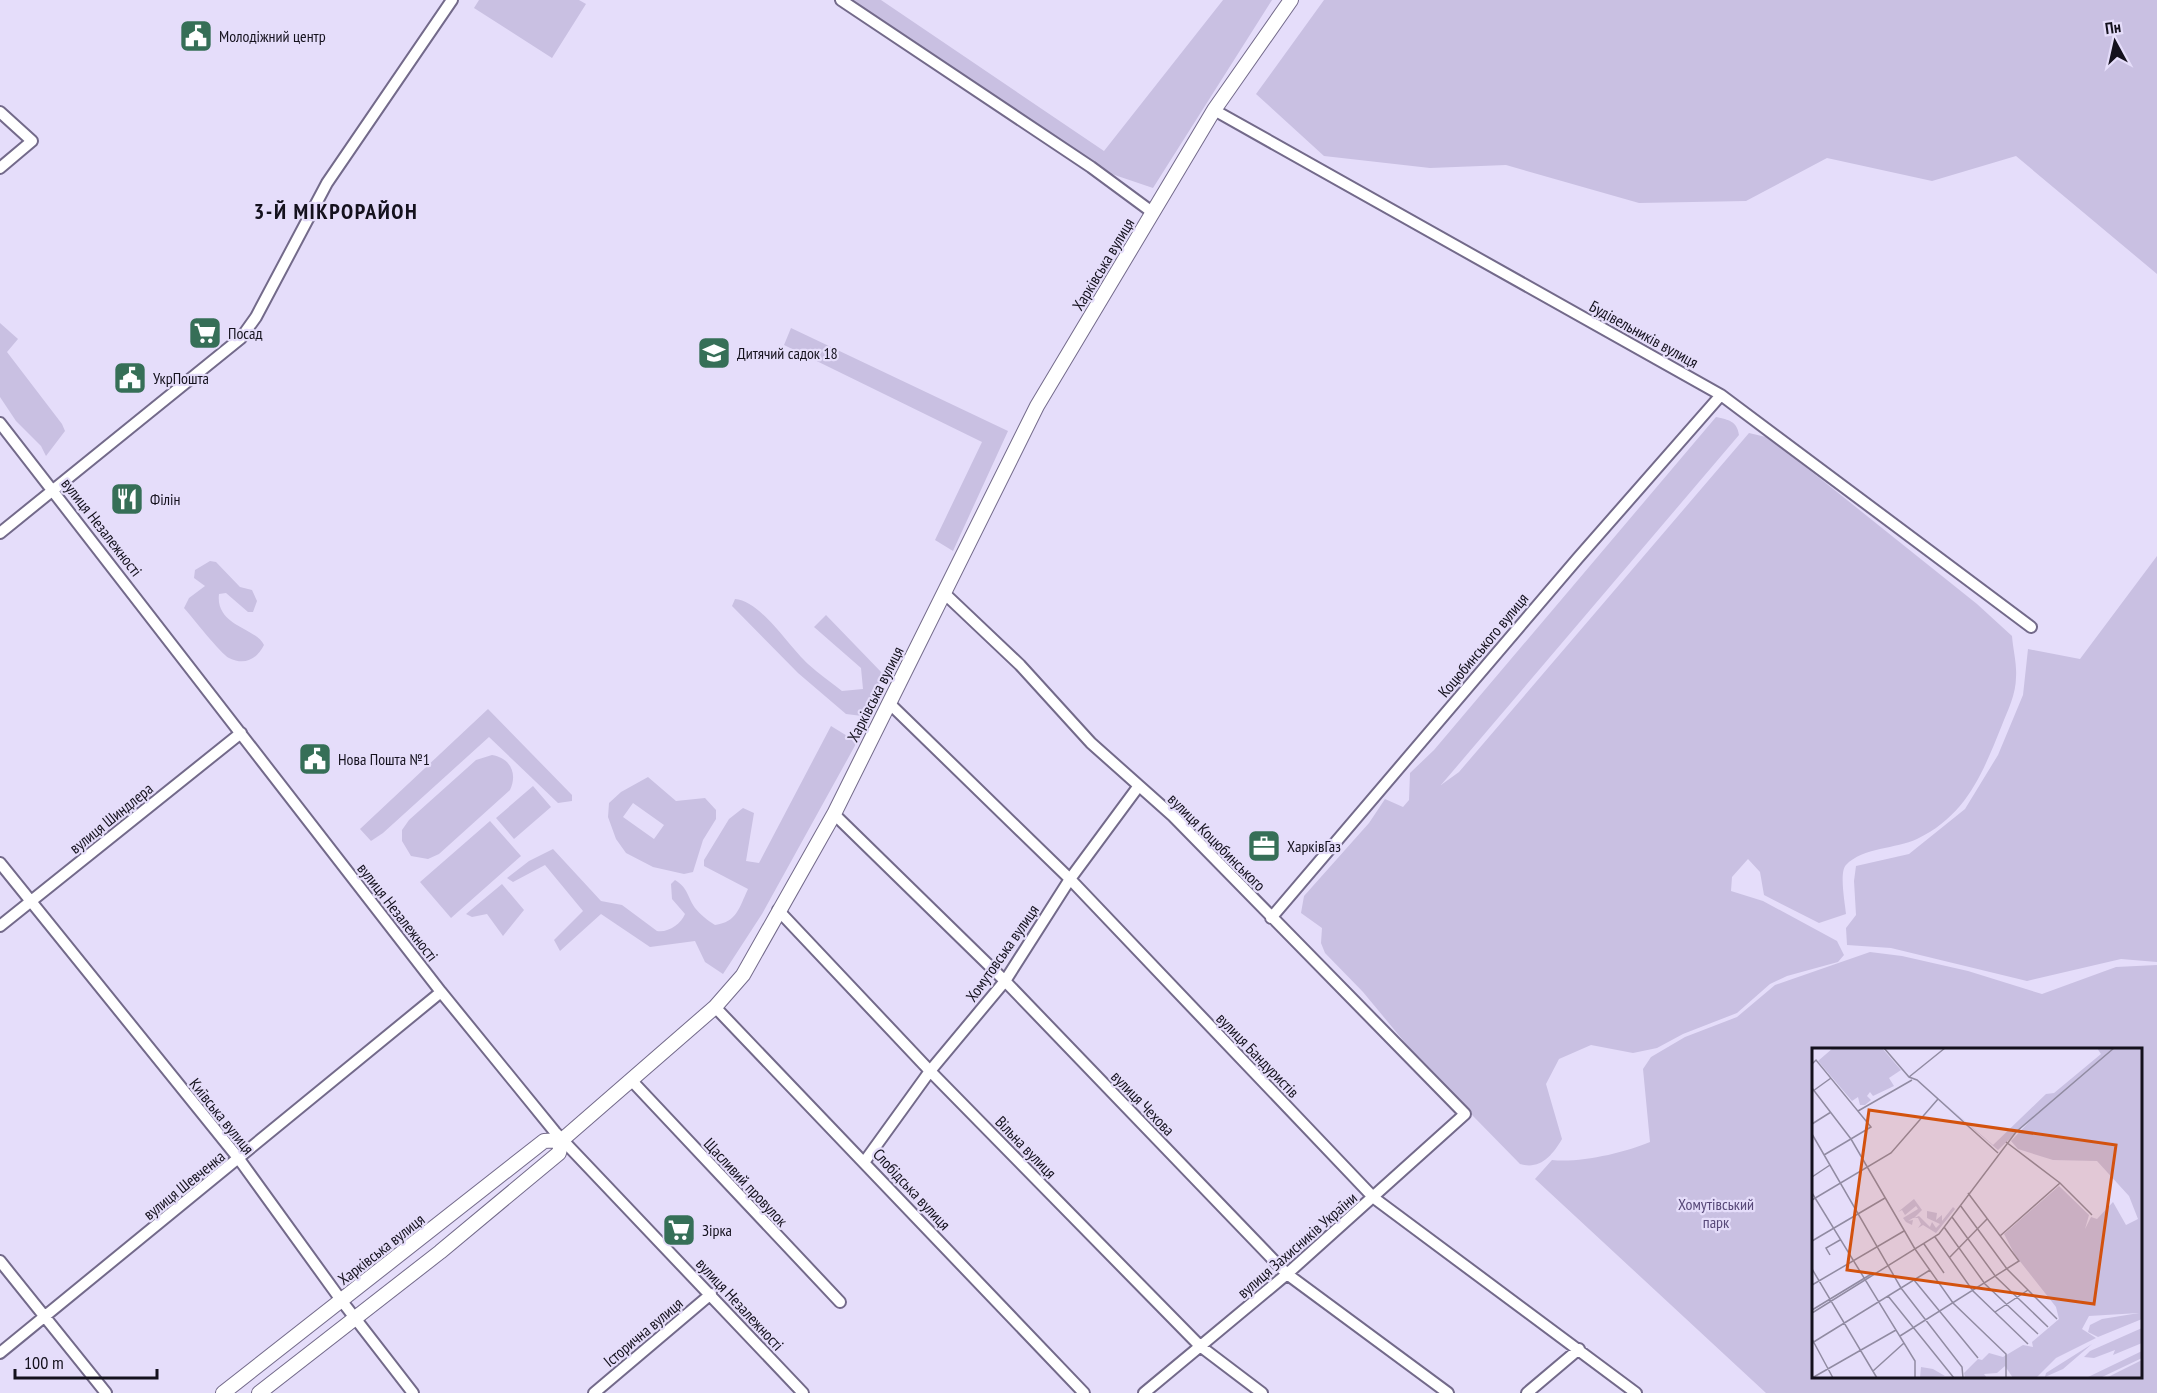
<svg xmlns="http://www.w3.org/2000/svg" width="2157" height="1393" font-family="'PT Sans Narrow',sans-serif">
	<rect width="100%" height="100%" fill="#e5ddfa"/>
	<path fill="#c9c0e2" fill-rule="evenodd" d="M479 0H579L586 4 552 58 474 8Z
		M841 0H881L1104 151 1223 0H1272L1153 188 1091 167Z
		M1324 0H2157V274L2016 156 1932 181 1827 158 1746 201 1639 203 1506 165 1430 168 1324 156 1256 94Z
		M0 323 18 339 7 352 62 424 65 431 46 456 41 446 16 421 0 397Z
		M791 328 1008 431 953 551 935 540 982 442 784 345Z
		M1716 417C1729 420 1737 421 1739 435L1441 785 1459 772 1749 433 1766 437 1787 452 1977 604 2012 636C2013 649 2017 664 2016 677 2016 694 2008 710 2002 725 1983 772 1967 815 1917 839 1896 849 1863 847 1846 865 1839 872 1845 903 1846 914L1819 923 1764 895 1760 872 1748 859 1732 877 1731 891 1763 901 1837 941 1844 955 1838 962 1787 976 1770 984 1737 1013 1683 1034 1657 1048 1633 1053 1591 1045 1559 1059 1546 1084 1562 1139C1552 1156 1540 1170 1520 1164L1426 1068 1363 992 1325 953 1321 943 1322 928 1301 913 1304 896 1369 823 1385 799 1403 807 1409 800 1410 773 1434 750Z
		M2157 556V962L2121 959 2027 981 1891 948 1847 945 1846 928 1856 915 1854 881 1856 866 1909 854 1965 809 1998 755 2023 695 2028 649 2080 659Z
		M210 561 216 562 240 587 252 590 257 601 253 612H248L226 593 219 594C215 626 257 628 264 645 257 659 245 666 229 658 221 654 192 617 184 608L189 598 205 586 194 578 195 570Z
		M735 599C760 600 790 648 808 664 819 674 831 682 842 691L863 689 861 668 814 627 826 615 884 675 862 716 846 714 798 673 732 606Z
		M488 709 572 795V801L558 803 489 737 383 833 371 841 360 829Z
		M831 726 857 742 762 914 723 974 705 962 695 941 650 947 601 914 560 951 554 940 583 911 545 865 513 882 507 878 529 861 553 849 601 901 622 905 657 931C668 933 681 924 685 914L672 899 671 884 675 880C688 888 687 896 695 908 700 914 708 921 715 925 737 922 739 908 748 889L704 866V860L729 819 743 808 754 813 746 861 759 863Z
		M492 755C510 758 518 773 510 790L439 854 428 859 411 856 402 841V830L409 820 476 760Z
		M648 777 676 801 705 798 716 810V819L703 840 693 872 684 874 653 867 626 853 616 839 608 817 609 803 621 792ZM633 803 664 825 654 839 623 817Z
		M533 786 551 807 514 839 496 818Z
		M490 821 521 856 451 918 420 882Z
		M502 884 524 910 503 936 487 914 472 917 466 914Z
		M1870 952 1902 956 1968 971 2042 994 2116 967 2157 965V1393H1766L1535 1179 1552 1160C1580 1163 1624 1153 1650 1142L1643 1069 1651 1057 1685 1037 1737 1017 1775 985ZM1814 1050H2140V1376H1814Z"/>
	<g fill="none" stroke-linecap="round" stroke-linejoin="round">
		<defs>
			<path id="minor" d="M841 0 1091 167 1152 212
				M1214 110 1721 395 2031 627
				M0 112 32 141 0 168
				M0 423 441 992 555 1132 803 1393
				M0 533 241 338 256 317 327 183 452 0
				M944 593 1020 665 1091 743 1173 816 1465 1114 1287 1274 1144 1393
				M889 703 1070 879 1374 1198 1636 1393
				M834 814 1005 981 1287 1274 1448 1393
				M0 863 239 1159 341 1300 413 1393
				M778 910 930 1071 1200 1346 1262 1393
				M1271 918 1578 558 1721 395
				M0 926 241 733
				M715 1007 1084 1393
				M632 1081 840 1302
				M865 1161 930 1071 1005 981 1070 879 1138 787
				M0 1261 106 1393
				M0 1353 441 992
				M594 1393 711 1294
				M1527 1393 1579 1349"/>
			<path id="tertiary" d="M223 1393 544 1141 562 1140 715 1007 743 975 834 814 1037 406 1214 110 1291 0
				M259 1393 440 1252 559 1153 562 1140"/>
		</defs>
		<use href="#minor" stroke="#736a8a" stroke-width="14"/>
		<use href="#tertiary" stroke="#736a8a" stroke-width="16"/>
		<use href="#minor" stroke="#fff" stroke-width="10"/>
		<use href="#tertiary" stroke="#fff" stroke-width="14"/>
	</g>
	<defs>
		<symbol id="civic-square" viewBox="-11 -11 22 22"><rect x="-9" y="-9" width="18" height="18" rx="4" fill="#366f57" stroke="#e5ddfa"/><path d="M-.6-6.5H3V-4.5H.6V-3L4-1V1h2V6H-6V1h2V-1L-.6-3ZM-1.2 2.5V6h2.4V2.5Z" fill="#fff"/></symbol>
		<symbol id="supermarket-square" viewBox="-11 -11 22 22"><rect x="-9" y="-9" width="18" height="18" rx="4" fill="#366f57" stroke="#e5ddfa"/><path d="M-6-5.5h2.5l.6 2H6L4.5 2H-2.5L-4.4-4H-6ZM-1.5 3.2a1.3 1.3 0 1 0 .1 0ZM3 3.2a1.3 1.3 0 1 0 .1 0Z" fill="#fff"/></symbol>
		<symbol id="school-square" viewBox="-11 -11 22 22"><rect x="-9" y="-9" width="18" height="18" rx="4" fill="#366f57" stroke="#e5ddfa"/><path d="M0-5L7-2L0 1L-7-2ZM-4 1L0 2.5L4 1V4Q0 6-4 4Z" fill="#fff"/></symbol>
		<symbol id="restaurant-square" viewBox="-11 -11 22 22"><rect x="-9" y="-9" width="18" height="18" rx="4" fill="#366f57" stroke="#e5ddfa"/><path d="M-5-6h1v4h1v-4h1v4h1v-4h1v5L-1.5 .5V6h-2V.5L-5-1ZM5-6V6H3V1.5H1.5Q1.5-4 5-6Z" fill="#fff"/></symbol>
		<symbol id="office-square" viewBox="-11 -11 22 22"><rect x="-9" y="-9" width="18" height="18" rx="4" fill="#366f57" stroke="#e5ddfa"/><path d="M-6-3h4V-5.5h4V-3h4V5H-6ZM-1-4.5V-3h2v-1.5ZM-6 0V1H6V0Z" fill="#fff"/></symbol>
	</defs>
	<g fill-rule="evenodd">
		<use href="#civic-square" x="177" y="17" width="38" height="38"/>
		<use href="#supermarket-square" x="186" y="314" width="38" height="38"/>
		<use href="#school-square" x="695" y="334" width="38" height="38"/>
		<use href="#civic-square" x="111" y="359" width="38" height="38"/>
		<use href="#restaurant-square" x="108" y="480" width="38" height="38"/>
		<use href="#civic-square" x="296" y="740" width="38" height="38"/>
		<use href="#office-square" x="1245" y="827" width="38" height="38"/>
		<use href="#supermarket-square" x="660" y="1211" width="38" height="38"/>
	</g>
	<g text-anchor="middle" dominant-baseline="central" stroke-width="4.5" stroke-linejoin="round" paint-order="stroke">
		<g font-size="16" fill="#14111d" stroke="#e5ddfa" text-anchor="start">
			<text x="219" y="36">Молодіжний центр</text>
			<text x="228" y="333">Посад</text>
			<text x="737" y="353">Дитячий садок 18</text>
			<text x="153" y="378">УкрПошта</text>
			<text x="150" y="499">Філін</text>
			<text x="338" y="759">Нова Пошта №1</text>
			<text x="1287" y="846">ХарківГаз</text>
			<text x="702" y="1230">Зірка</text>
		</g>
		<g font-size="16" fill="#14111d" stroke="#e5ddfa">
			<text transform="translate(1103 264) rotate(-59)">Харківська вулиця</text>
			<text transform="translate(1644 334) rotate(29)">Будівельників вулиця</text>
			<text transform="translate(102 527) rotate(52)">вулиця Незалежності</text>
			<text transform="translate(1483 645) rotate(-50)">Коцюбинського вулиця</text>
			<text transform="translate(875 694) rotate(-63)">Харківська вулиця</text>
			<text transform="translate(111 818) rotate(-39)">вулиця Шиндлера</text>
			<text transform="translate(1217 842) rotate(45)">вулиця Коцюбинського</text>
			<text transform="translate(398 912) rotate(52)">вулиця Незалежності</text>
			<text transform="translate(1002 953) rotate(-55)">Хомутовська вулиця</text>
			<text transform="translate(1258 1055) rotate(46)">вулиця Бандуристів</text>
			<text transform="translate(1143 1103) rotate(46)">вулиця Чехова</text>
			<text transform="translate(222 1116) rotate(51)">Київська вулиця</text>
			<text transform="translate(1026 1147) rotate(46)">Вільна вулиця</text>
			<text transform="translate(746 1182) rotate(47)">Щасливий провулок</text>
			<text transform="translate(184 1185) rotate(-39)">вулиця Шевченка</text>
			<text transform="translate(912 1189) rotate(47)">Слобідська вулиця</text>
			<text transform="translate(1297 1245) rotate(-41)">вулиця Захисників України</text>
			<text transform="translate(381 1249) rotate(-38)">Харківська вулиця</text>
			<text transform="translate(740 1304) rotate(47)">вулиця Незалежності</text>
			<text transform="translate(643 1332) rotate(-40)">Історична вулиця</text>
		</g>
		<g font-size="16" fill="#574878" stroke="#e5ddfa">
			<text x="1716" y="1204">Хомутівський<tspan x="1716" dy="18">парк</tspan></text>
		</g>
		<g font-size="22" font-weight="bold" letter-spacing="1.5" fill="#14111d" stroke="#e5ddfa">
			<text x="336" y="211">3-Й МІКРОРАЙОН</text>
		</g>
	</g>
	<g transform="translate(1812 1048)">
		<rect width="330" height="330" fill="#e5ddfa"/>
		<path d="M21 0H70L89 22 77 30 82 38 61 48 58 44 55 48 59 52 53 57H48L46 49 40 53 6 13ZM285 0H330V271L286 289 276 284 278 277 290 271 327 265 277 268 270 281 284 290 244 310 224 330H201L193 318 185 325 172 326 175 330H153L152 325 166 311 170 312 177 305 191 309 211 297 221 299 220 294 247 271 244 259 203 207 192 186 247 138 277 167 273 181 279 169 285 171 301 154 314 177 326 171 317 148 285 113 241 112 206 101 199 93 228 62 186 102 105 32 181 97 234 46 242 45 289 6ZM102 151 110 162 102 170 107 168 118 179 120 174 124 180 128 176 115 170V163L125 165 124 172 130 167V173L141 159 143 161 124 185 111 177 106 180 109 176 106 170H101L96 173 101 172 100 177 94 174 91 170 106 161 104 158 93 167 90 162 86 164ZM330 280V295L301 307 303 302 282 310 272 309 278 303ZM280 296 251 321 233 329 234 325ZM330 303V310L288 330H274ZM330 312V330H294ZM109 319 121 321 133 328 108 330Z" fill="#c9c0e2"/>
		<path fill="none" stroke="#918ba2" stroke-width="1.5" d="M72 0 97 29 105 32 186 105M0 16 4 12 59 79 12 107M97 29 133 0M0 40 39 91 103 201 141 255 194 306V330M1 43 19 30M46 63 100 32M0 76 19 64M0 86 89 240 150 319 151 330M194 94 248 135 280 167M0 129 18 117M0 145 103 313V330M0 152 79 105 126 51M148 157 195 221 245 271M140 169 184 229 236 279M132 179 173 236 226 286M188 188 248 135M123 189 161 243 216 296M0 193 73 150M112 196 132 225M18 207 14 200 28 192M138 209 175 171M0 221 65 330M102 232 166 310M0 237 92 183M76 248 142 330M0 262 61 225M183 264 216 242M0 265 127 186 204 84 302 0M88 288 207 213 156 145M0 291 21 330M0 295 118 222M61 323 92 295M0 330 84 282"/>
		<path fill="#d3520e" fill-opacity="0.15" stroke="#d3520e" stroke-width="3" d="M57 62 304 97 282 256 35 222Z"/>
		<rect width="330" height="330" fill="none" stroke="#14111d" stroke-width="3"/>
	</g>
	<g transform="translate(2115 42) rotate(352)" stroke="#e5ddfa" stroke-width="4.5" paint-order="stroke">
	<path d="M0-4.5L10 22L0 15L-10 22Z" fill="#14111d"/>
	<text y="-9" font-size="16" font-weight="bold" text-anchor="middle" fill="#14111d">Пн</text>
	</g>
	<path d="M15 1369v9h142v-9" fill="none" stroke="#14111d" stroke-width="3"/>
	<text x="24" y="1369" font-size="18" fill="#14111d" stroke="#e5ddfa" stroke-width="4.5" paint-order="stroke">100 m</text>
</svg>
